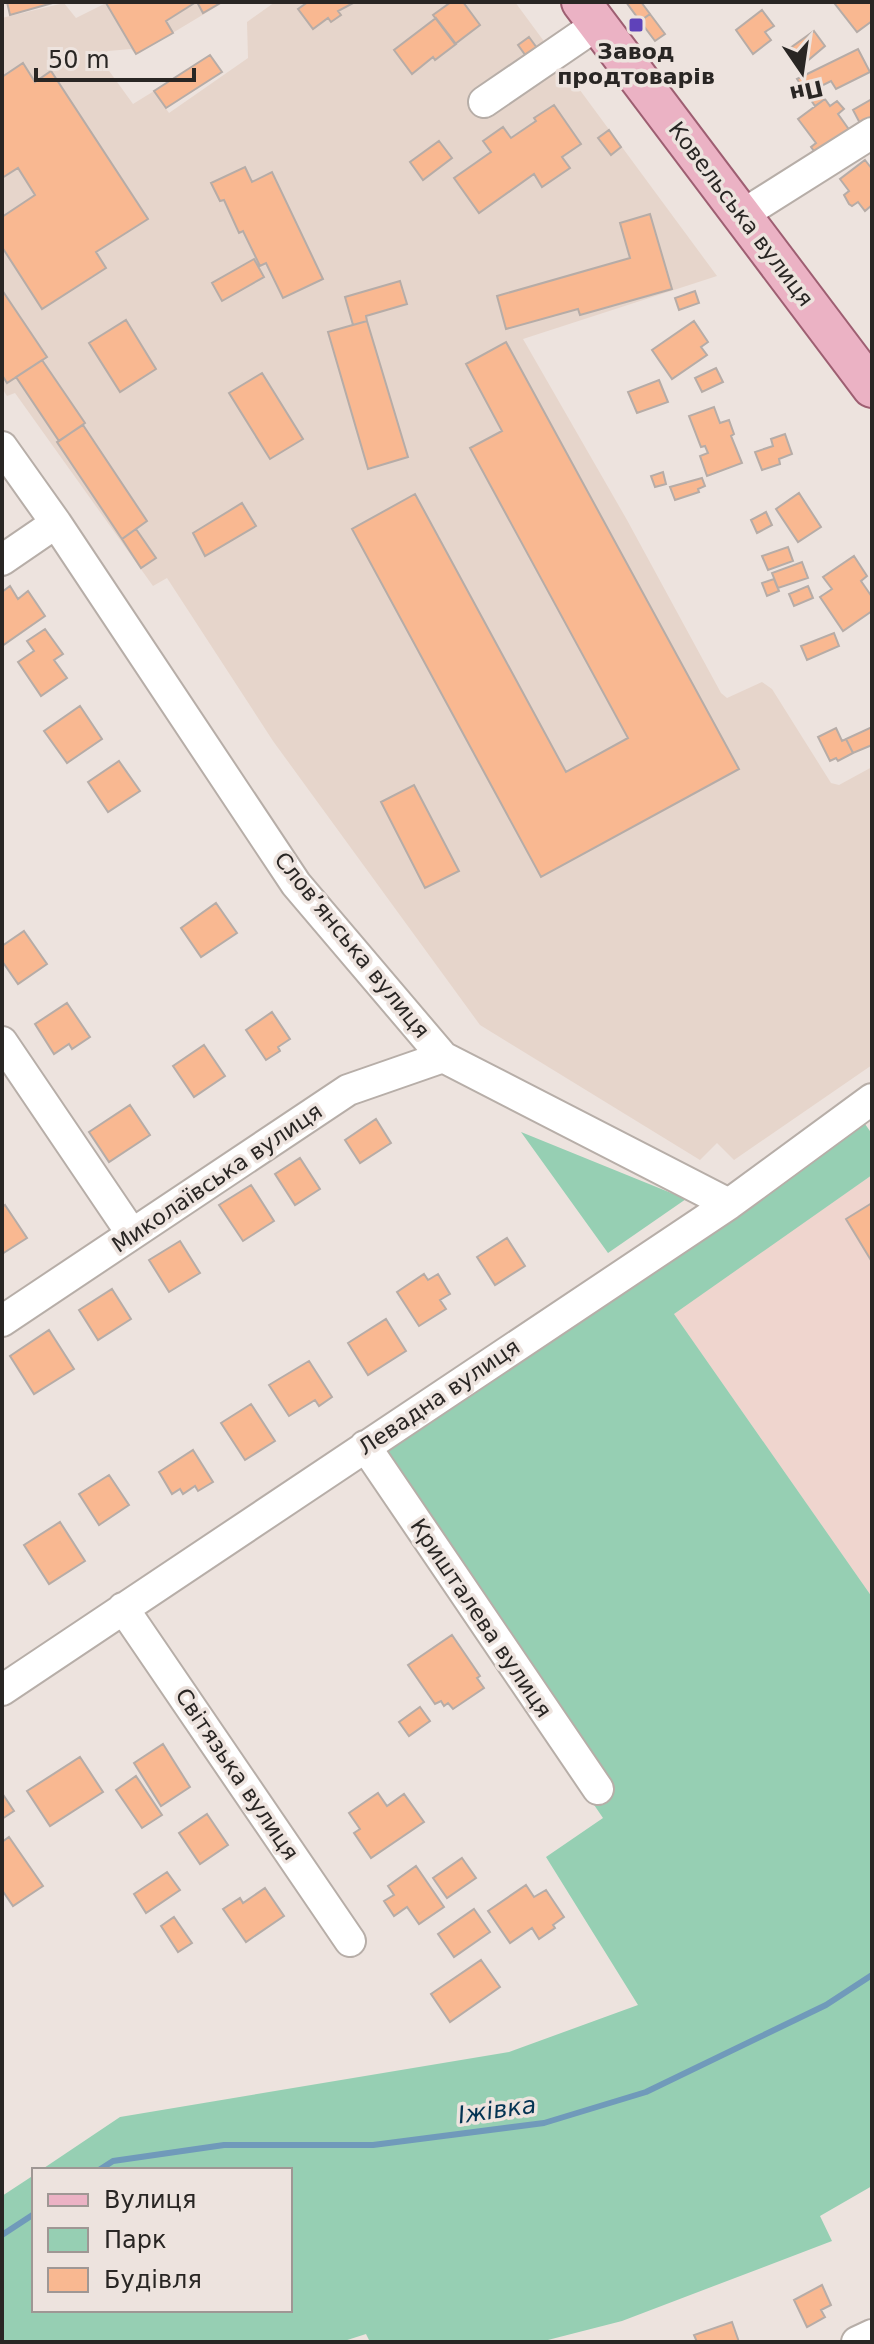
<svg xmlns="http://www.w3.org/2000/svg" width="874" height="2344" font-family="'DejaVu Sans',sans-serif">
	<rect width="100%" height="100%" fill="#ede3de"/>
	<path fill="#efd5ce" d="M872 1175V1597L673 1313Z"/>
	<path fill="#e6d5cb" d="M108 2H224L136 55 131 49 108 51 99 57 133 104 154 91 169 113 248 58 247 22 275 2H515L717 276 523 339 627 520 721 693 727 698 762 682 772 689 831 783 839 785 872 767V1065L734 1160 717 1143 700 1160 480 1025 273 741 167 578 153 586 15 393 7 396 2 388V18L64 3 76 18Z"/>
	<path fill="#96cfb3" d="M865 1124 872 1134V1175L674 1314 872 1597V2186L820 2216 832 2241 622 2321 540 2342H370L366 2334 341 2342H2V2196L34 2175V2310H290V2170H41L120 2117 509 2052 638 2005 546 1857 603 1818 363 1465 537 1350Z
		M521 1132 686 1199 608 1253Z"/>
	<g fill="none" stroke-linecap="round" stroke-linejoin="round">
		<path stroke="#709aba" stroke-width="6" d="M99 2170 113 2161 224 2145H373L544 2123 646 2092 826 2005 872 1975
			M2 2235 34 2214"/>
	</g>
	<path fill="#f9b891" stroke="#b6aca7" stroke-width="2" d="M7 2H56L10 15Z
		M108 2H196L166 21 173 33 136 54 106 3Z
		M197 2H222L203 13Z
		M308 2H355L338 11 341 15 331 22 328 18 313 29 298 9Z
		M451 2H463L480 25 455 44 433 15Z
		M626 2H641L650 14 640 21Z
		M838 2H872V21L857 32 835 4Z
		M762 10 774 26 765 32 771 40 753 54 736 30Z
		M650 14 665 34 655 41 640 21Z
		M436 18 456 44 435 60 433 57 412 74 394 50Z
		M814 31 825 46 799 68 786 51Z
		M529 37 537 48 526 56 518 45Z
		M858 49 870 72 836 89 831 81 817 88 825 99 815 106 797 79Z
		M210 55 222 72 166 108 154 91Z
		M23 63 35 82 51 71 148 219 96 252 106 268 42 309 2 247V217L35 195 18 168 2 178V77Z
		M825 99 830 106 837 101 844 109 838 114 850 131 817 155 811 147 816 143 798 119Z
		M872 99V121L862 127 853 110Z
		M554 105 581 144 562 157 570 168 542 187 534 174 479 213 454 178 491 152 483 141 503 127 511 138 536 121 534 118Z
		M609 130 621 147 611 155 598 138Z
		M439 141 452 158 423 180 410 162Z
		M865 160 872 169V205L865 211 858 202 852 206 849 204 844 195 849 191 840 179Z
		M245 167 252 182 272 172 323 279 283 298 266 263 260 266 243 231 239 233 224 200 220 201 211 183Z
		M650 214 672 289 580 315 578 309 506 329 497 296 630 258 620 223Z
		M254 259 264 277 222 301 212 283Z
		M400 281 407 304 366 316 367 321 353 325 345 297Z
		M2 290 47 357 7 383 2 375Z
		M695 291 699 303 679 310 675 298Z
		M126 320 156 369 120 392 89 343Z
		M367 321 408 457 368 469 328 332Z
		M694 321 708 342 701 347 707 355 672 379 652 350Z
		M506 342 739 769 541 877 352 529 415 494 566 772 628 738 470 448 502 431 466 364Z
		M42 360 85 423 59 441 16 377Z
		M716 368 723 382 702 392 695 378Z
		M262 373 303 439 270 459 229 393Z
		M659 380 668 402 637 413 628 392Z
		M714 407 720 423 729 420 734 434 731 436 742 463 707 476 700 456 708 453 705 446 701 447 689 416Z
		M83 425 147 521 122 539 57 442Z
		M785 434 792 454 779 459 780 464 762 470 755 452 773 446 771 439Z
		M663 472 666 484 655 487 651 476Z
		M702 478 705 486 698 489 699 492 675 500 670 487Z
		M799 493 821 527 798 542 776 509Z
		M242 503 256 526 205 556 193 533Z
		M766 512 772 525 757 533 751 520Z
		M136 529 156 558 141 568 122 539Z
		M788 547 793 561 768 570 762 556Z
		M854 556 867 576 861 581 872 597V611L843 631 820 597 832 589 823 577Z
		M802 562 808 578 778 588 772 573Z
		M774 579 779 591 767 596 762 583Z
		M10 586 18 599 28 591 45 616 2 646V592Z
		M808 586 813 598 794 606 789 594Z
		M45 629 63 654 54 660 67 678 41 696 18 662 34 651 27 641Z
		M834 633 839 646 807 660 801 646Z
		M80 706 102 739 67 763 44 731Z
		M872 727V745L853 753 846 739Z
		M836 728 842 741 846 739 853 753 838 761 836 758 830 761 818 737Z
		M119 761 140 791 108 812 88 782Z
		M414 785 459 871 425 888 381 802Z
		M216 903 237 933 201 957 181 928Z
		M24 931 47 964 18 984 2 961V946Z
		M67 1003 90 1037 72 1049 69 1044 54 1054 35 1024Z
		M272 1012 290 1039 278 1047 280 1051 266 1060 246 1030Z
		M204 1045 225 1076 194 1097 173 1066Z
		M130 1105 150 1135 109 1162 89 1132Z
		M376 1119 391 1143 360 1163 345 1140Z
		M300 1158 320 1189 295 1205 275 1174Z
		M251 1185 274 1221 243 1241 219 1205Z
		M872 1203V1262L846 1219Z
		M5 1205 27 1238 2 1254V1207Z
		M507 1238 525 1266 495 1285 477 1257Z
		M180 1241 200 1273 169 1292 149 1260Z
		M424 1274 428 1280 438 1274 450 1294 440 1300 446 1309 419 1326 397 1292Z
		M112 1289 131 1319 98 1340 79 1310Z
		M386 1319 406 1351 368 1375 348 1343Z
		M49 1330 74 1369 34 1394 10 1356Z
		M309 1361 332 1397 319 1406 315 1400 289 1416 269 1385Z
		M251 1404 275 1441 245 1460 221 1423Z
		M193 1450 213 1482 198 1491 195 1486 183 1494 180 1489 172 1494 159 1472Z
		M109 1475 129 1505 99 1525 79 1494Z
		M60 1522 85 1561 49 1584 24 1545Z
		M452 1635 480 1676 477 1678 484 1688 453 1709 448 1703 444 1706 441 1701 435 1704 408 1665Z
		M420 1707 430 1721 409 1736 399 1722Z
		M163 1744 190 1787 161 1806 134 1763Z
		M80 1757 103 1792 50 1826 27 1791Z
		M136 1776 162 1815 142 1828 116 1790Z
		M2 1793 14 1811 2 1819Z
		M378 1793 387 1806 404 1794 424 1822 371 1858 354 1833 360 1829 349 1813Z
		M207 1814 228 1845 200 1864 179 1833Z
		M9 1837 43 1886 13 1906 2 1890V1842Z
		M462 1858 476 1878 447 1898 433 1878Z
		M416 1866 444 1907 419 1924 407 1907 394 1916 384 1901 394 1895 388 1886Z
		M167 1872 180 1890 146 1913 134 1894Z
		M526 1885 534 1897 546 1890 564 1917 553 1925 555 1928 539 1939 532 1928 510 1943 488 1911Z
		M265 1888 284 1916 246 1942 223 1909 240 1898 243 1903Z
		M474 1909 490 1932 454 1957 438 1934Z
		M174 1917 192 1943 178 1952 161 1926Z
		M481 1960 500 1987 450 2022 431 1994Z
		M822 2285 831 2305 821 2310 825 2317 807 2327 794 2300Z
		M732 2322 739 2342H697L694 2335Z"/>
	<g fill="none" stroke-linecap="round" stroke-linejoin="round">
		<defs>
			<path id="minor" d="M484 102 598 24
				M742 215 872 133
				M2 447 56 523 296 884 443 1057 729 1204
				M2 560 56 523
				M2 1042 132 1234
				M2 1321 348 1090 443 1057
				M365 1446 598 1789
				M123 1608 350 1941
				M2 1690 729 1204 872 1099
				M857 2342 872 2335"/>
			<path id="major" d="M581 2 872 388"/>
		</defs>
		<use href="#minor" stroke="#b7aea8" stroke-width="34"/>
		<use href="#major" stroke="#9e5f72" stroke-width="42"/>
		<use href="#minor" stroke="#fff" stroke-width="30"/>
		<use href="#major" stroke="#ebb2c4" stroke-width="38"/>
	</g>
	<rect fill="#5f42ba" stroke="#ede3de" stroke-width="3" x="628" y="17" width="16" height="16" rx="4"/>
	<g text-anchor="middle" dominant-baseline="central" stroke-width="7" stroke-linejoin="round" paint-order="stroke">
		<g font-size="22" font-weight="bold" fill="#292624" stroke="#ede3de">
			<text x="636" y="51">Завод<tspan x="636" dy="25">продтоварів</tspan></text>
		</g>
		<g font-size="22" fill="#292624" stroke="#ede3de">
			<text transform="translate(741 214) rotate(53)">Ковельська вулиця</text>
			<text transform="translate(352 945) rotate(51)">Словʼянська вулиця</text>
			<text transform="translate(217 1178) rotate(-34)">Миколаївська вулиця</text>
			<text transform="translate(439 1397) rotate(-34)">Левадна вулиця</text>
			<text transform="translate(481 1618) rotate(56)">Кришталева вулиця</text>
			<text transform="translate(237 1774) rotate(56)">Світязька вулиця</text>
		</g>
		<g font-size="24" font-style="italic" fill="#033352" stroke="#ede3de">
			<text transform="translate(497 2110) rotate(-8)">Іжівка</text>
		</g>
	</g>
	<rect width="874" height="2344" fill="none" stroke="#292624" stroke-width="8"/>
	<rect x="32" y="2168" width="260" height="144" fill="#ede3de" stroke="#9f9794" stroke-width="2"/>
	<rect x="48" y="2194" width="40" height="12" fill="#ebb2c4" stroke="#9f9794" stroke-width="2"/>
	<text x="104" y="2208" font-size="24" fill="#292624">Вулиця</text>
	<rect x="48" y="2228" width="40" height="24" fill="#96cfb3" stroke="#9f9794" stroke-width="2"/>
	<text x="104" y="2248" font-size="24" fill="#292624">Парк</text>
	<rect x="48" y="2268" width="40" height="24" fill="#f9b891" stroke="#9f9794" stroke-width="2"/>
	<text x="104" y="2288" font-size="24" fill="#292624">Будівля</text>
	<g transform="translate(802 72) rotate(167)" stroke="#ede3de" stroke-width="6" paint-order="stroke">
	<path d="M0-6L14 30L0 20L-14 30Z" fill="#292624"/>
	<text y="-12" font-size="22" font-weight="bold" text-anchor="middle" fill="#292624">Пн</text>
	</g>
	<path d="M36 68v12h158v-12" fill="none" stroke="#292624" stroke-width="4"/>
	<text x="48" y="68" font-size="24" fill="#292624" stroke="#ede3de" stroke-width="6" paint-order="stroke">50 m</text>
</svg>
